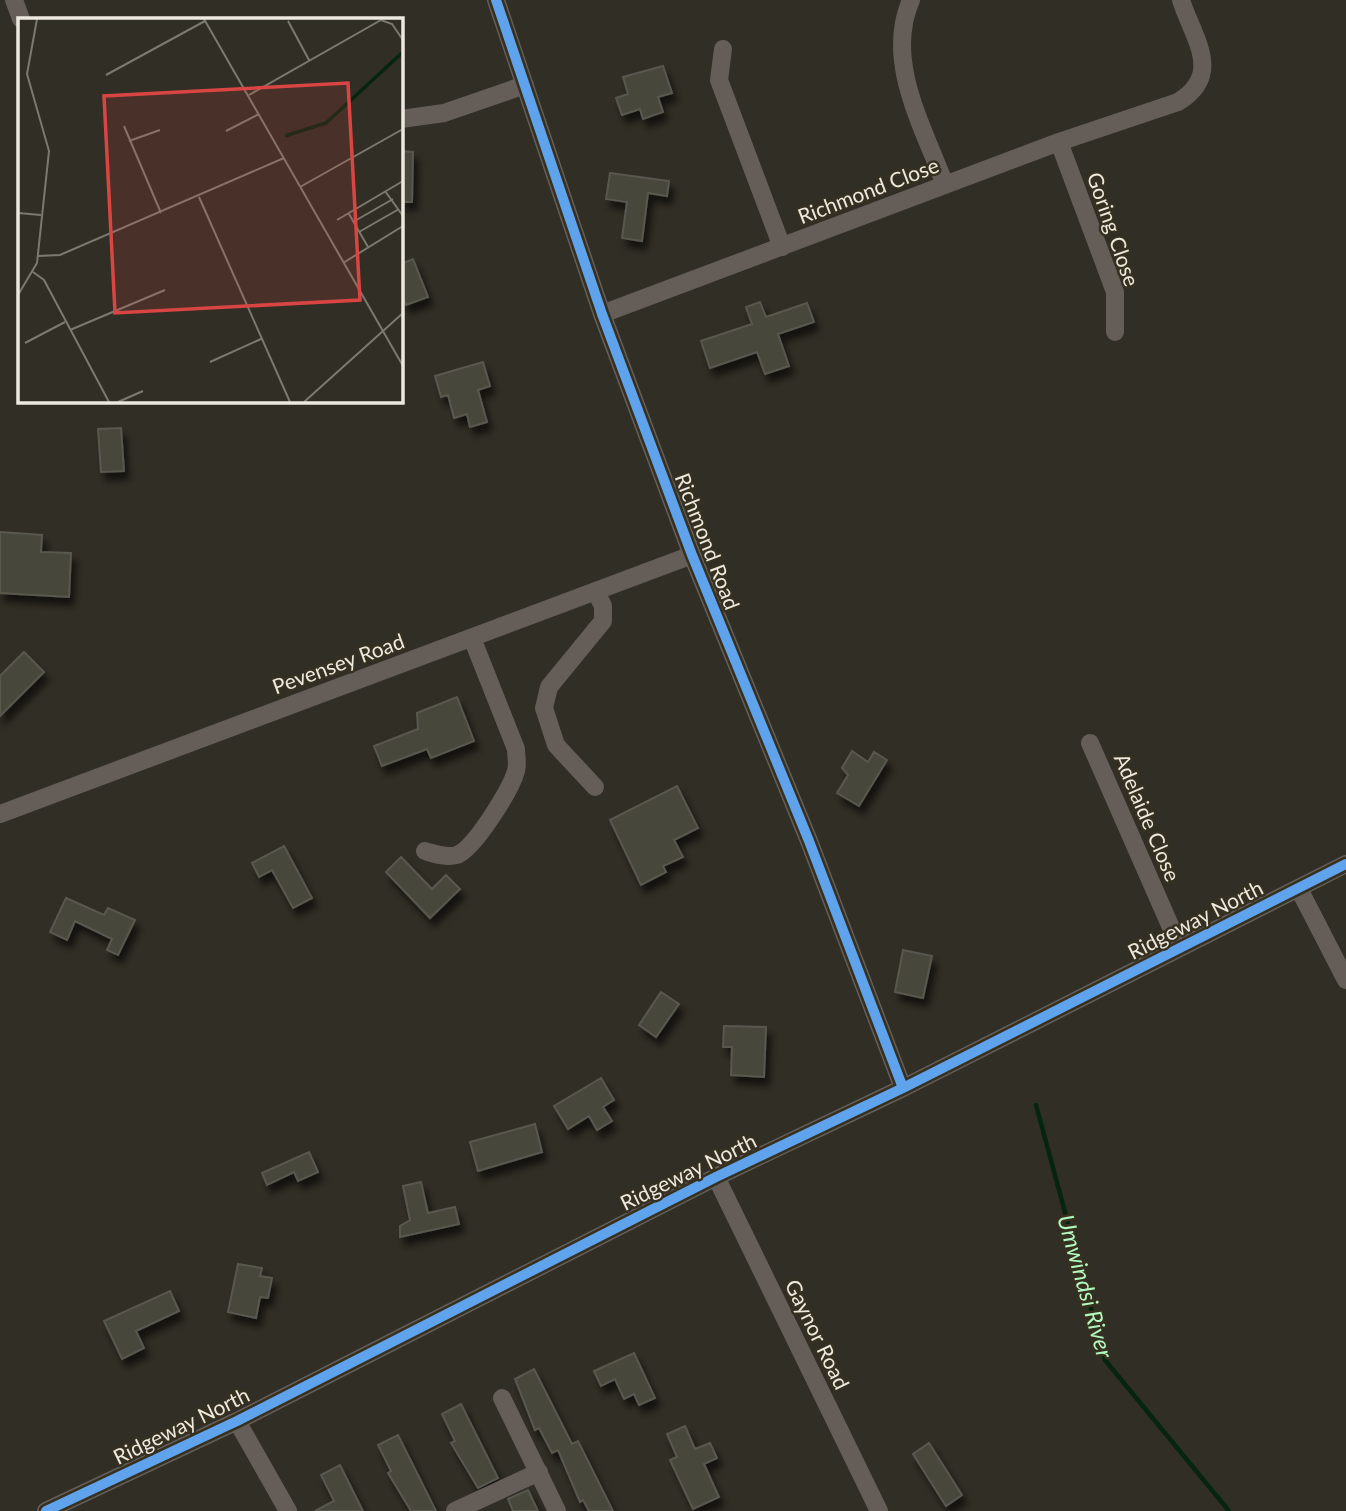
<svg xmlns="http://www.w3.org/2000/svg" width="1346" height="1511" font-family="Lato,sans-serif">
	<defs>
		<filter id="shadow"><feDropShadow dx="4.5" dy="8" stdDeviation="3.5" flood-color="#0009"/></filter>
	</defs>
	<rect width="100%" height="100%" fill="#312e25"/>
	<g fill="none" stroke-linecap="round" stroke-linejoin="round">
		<path stroke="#06250e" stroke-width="4.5" d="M1036 1105 1105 1360 1229 1511"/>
	</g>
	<path fill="#47473a" stroke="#585850" stroke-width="2" filter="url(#shadow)" d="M663 66 672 93 658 97 663 112 643 119 640 109 622 115 616 98 628 94 623 77Z
		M401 151 413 152 412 202H401Z
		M610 173 669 181 667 196 648 193 642 241 622 238 627 202 606 199Z
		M413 259 428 297 406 305 401 292V264Z
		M760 302 766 317 807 303 814 322 778 334 789 366 765 374 757 352 710 368 701 341 752 324 746 307Z
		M483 362 490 386 478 390 487 422 470 427 467 414 454 418 448 395 441 397 435 376Z
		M121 428 124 471 101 472 98 429Z
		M0 532 42 535 41 552 71 553 69 597 0 593Z
		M24 652 44 672 0 716V676Z
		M457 697 474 741 431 758 427 749 382 766 374 746 418 729 417 713Z
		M852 751 868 762 874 752 887 760 859 806 837 793 848 775 842 768Z
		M677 786 698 828 674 840 683 857 663 866 666 872 641 885 610 820Z
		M284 846 312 898 293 908 272 870 259 877 252 863Z
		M401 857 432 889 446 875 460 889 430 918 386 872Z
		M66 898 104 915 108 908 135 920 118 955 107 950 112 939 75 921 67 940 50 932Z
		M903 950 932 956 923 998 895 992Z
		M661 992 679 1004 656 1037 639 1025Z
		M724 1026 766 1027 764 1077 731 1075 732 1047H723Z
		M601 1078 614 1100 603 1107 612 1121 597 1130 589 1116 568 1129 554 1106Z
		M535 1124 542 1152 478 1171 470 1142Z
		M309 1152 318 1172 298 1181 294 1172 267 1185 262 1173Z
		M421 1182 428 1213 455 1207 459 1224 400 1237V1226L410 1220 403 1186Z
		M238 1264 262 1268 260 1276 272 1278 268 1298 260 1297 256 1318 228 1312Z
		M170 1291 179 1311 136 1331 144 1348 122 1359 104 1321Z
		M634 1353 655 1398 639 1405 634 1394 624 1399 615 1379 601 1386 594 1371Z
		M534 1369 572 1444 578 1441 613 1511H589L583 1500 580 1502 558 1450 552 1453 539 1428 535 1430 515 1379Z
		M461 1404 498 1478 478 1488 451 1443 455 1441 442 1414Z
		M685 1426 695 1449 710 1443 717 1458 704 1464 719 1497 693 1509 670 1460 677 1457 667 1434Z
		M398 1435 436 1511H411L388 1473 391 1471 378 1445Z
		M929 1443 962 1495 946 1506 913 1454Z
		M340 1465 363 1511H315L334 1501 321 1475Z
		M528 1490 538 1511H513L508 1499Z"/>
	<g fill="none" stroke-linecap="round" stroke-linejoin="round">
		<path stroke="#655e58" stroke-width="18" d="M14 0 21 19
			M496 0 602 314 692 555 809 841 903 1088
			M911 0C884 61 924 128 945 185
			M723 49 719 80 782 247
			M401 119 444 113 525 85
			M1059 142 1115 292V332
			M602 314 1059 142 1178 102C1224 74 1193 38 1181 0
			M1090 743 1180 948
			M595 787 556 745 544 708 549 687 603 621V606L596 592
			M0 814 692 555
			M425 851C435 854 447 858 457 855 475 848 511 789 516 771 518 764 516 756 516 749L472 638
			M1299 889 1346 980
			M716 1177 879 1511
			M502 1398 557 1511
			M237 1421 288 1511
			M46 1511 237 1421 716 1177 903 1088 1346 864
			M455 1511 539 1472"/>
		<defs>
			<path id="cycleway" d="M496 0 602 314 692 555 809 841 903 1088
				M46 1511 237 1421 716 1177 903 1088 1346 864"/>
		</defs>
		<use href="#cycleway" stroke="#363020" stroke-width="15"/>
		<use href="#cycleway" stroke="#60a3ed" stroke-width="10"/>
	</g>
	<g text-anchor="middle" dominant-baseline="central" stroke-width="5" stroke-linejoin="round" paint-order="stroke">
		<g font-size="21" fill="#ede9df" stroke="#363020">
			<text transform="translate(868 190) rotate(-21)">Richmond Close</text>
			<text transform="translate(1114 229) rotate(71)">Goring Close</text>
			<text transform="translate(708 541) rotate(69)">Richmond Road</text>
			<text transform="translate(338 663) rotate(-20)">Pevensey Road</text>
			<text transform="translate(1148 817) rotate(67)">Adelaide Close</text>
			<text transform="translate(1195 919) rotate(-27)">Ridgeway North</text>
			<text transform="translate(688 1171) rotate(-26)">Ridgeway North</text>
			<text transform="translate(818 1334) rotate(64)">Gaynor Road</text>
			<text transform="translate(181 1425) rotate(-26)">Ridgeway North</text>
		</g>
		<g font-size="23" font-style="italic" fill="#b2f9bf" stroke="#363020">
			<text transform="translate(1086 1286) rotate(74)">Umwindsi River</text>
		</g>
	</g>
	<g transform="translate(18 18)">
		<rect width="385" height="385" fill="#312e25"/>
		<path fill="none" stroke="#06250e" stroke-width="3.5" d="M267 118 308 105 385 34"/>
		<path fill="none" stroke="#7c796f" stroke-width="2" d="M186 1 385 348M270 3 291 42M88 57 187 3M231 77 363 2 374 6 385 22M106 108 143 195M208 113 241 96M111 123 142 112M282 169 385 111M367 173 385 198M181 179 272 384M0 195 23 197M331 196 350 229M319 202 385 163M335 204 375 181M341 214 381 191M20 238 42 237 266 140M325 245 385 208M15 254 26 262 91 384M0 277 19 245 31 133 9 56 19 1M52 312 147 272M7 325 47 304M192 344 243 321M100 384 125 373M286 384 385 295"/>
		<path fill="#d94543" fill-opacity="0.15" stroke="#d94543" stroke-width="3.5" d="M330 65 342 282 97 295 86 78Z"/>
		<rect width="385" height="385" fill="none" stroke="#ede9df" stroke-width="3.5"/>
	</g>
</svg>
